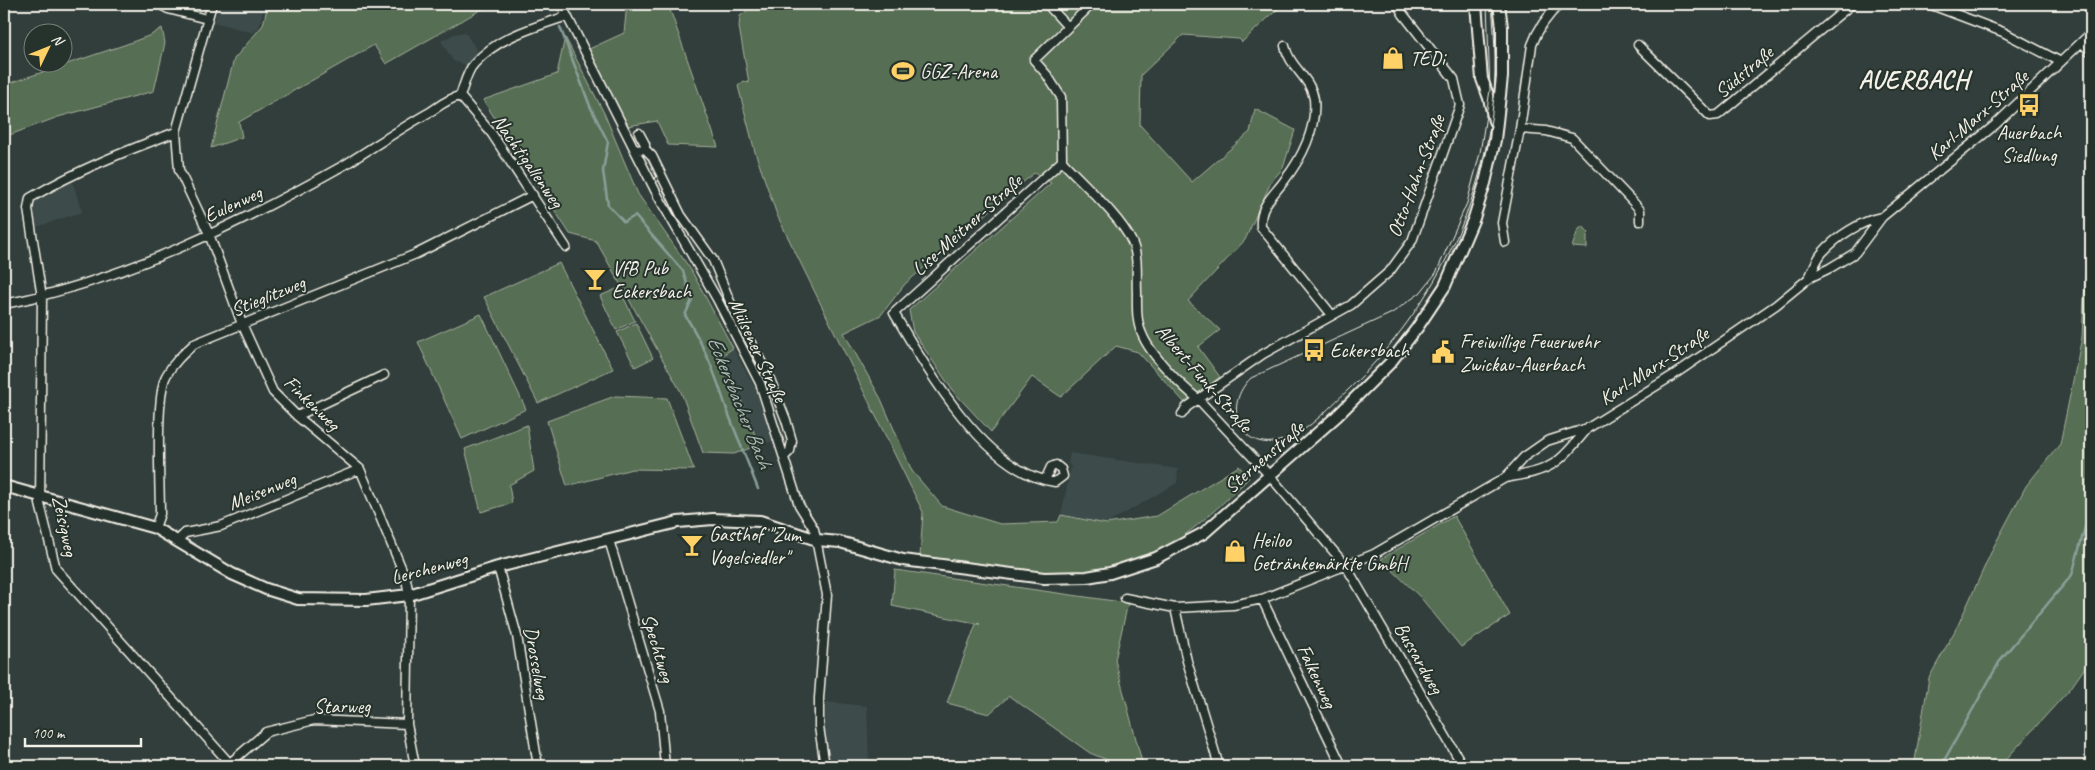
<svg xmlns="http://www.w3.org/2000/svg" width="2095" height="770" font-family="Caveat,sans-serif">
	<rect width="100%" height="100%" fill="#313e3b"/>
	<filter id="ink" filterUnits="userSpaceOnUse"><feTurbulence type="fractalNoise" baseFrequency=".02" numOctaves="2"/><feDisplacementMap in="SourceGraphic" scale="10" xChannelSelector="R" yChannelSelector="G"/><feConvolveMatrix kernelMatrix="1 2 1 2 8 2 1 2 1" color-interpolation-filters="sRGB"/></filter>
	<g filter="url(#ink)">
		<path fill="#3e4c4c" d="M220 4H265L259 27 253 33 214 22Z
			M465 32 478 52 469 66 453 61 441 41 454 34Z
			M71 177 82 212 36 227 31 207 34 198Z
			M733 348 755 388 773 441 759 445 723 354Z
			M1070 453 1178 469 1177 483 1106 524 1061 515 1071 467 1068 463Z
			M826 702 867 706 869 766H831L825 737Z"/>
		<path fill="#576e53" stroke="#a6b09e" d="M268 4H491L386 64 374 45 239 122 242 137 211 148 234 59 263 25Z
			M627 4H668L718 147 668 145 657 121 628 126 589 49 624 33Z
			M755 4H1283L1242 42 1239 39 1183 35 1141 75 1140 125 1192 182 1250 132 1255 109 1295 130 1283 168 1271 182 1245 240 1188 301 1220 330 1198 347 1220 377 1185 403 1138 352 1116 346 1061 397 1032 377 991 432 953 391 913 332 909 310 1051 183 1034 173 905 284 881 315 844 333 881 399 912 471 942 506 1000 524 1058 522 1061 515 1106 524 1157 516 1239 466 1249 478C1226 501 1183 541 1154 554 1132 563 1107 570 1084 573 1037 578 968 563 920 557L923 512 777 215 755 152 738 86 744 81 749 83 739 27 740 16Z
			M162 28 165 43 154 91 58 117 4 137V85L124 45 151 35Z
			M565 37 604 113 638 194 691 270 733 348 723 355 759 445 734 454 703 453 681 392 596 241 570 234 483 100 557 74Z
			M2091 218V659L2070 689 2000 766H1914L1929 678 1958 625 1994 546 2026 486 2060 444 2082 337 2088 221Z
			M1583 226 1589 233 1587 235V248L1572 247 1578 230Z
			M559 263 613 369 538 403 484 297Z
			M619 288 635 321 616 330 600 296Z
			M481 314 526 409 462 439 418 342Z
			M636 323 653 358 635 367 617 332Z
			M615 396 667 398 694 470 632 469 567 486 547 421Z
			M527 425 534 471 509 485 512 503 481 512 465 449Z
			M1454 516 1510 615 1461 647 1421 598 1381 559Z
			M895 570 1128 603 1115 660 1142 762 1122 766 1090 753 1009 696 989 714 947 703 976 624H980L892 606Z"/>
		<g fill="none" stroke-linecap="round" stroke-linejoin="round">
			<path stroke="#8a9f9a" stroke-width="2.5" d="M560 27 590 106 608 142 603 171 608 205 624 222 635 216 683 271 692 300 685 315C705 347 715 373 727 410 737 436 748 463 758 489
				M1941 766 2001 659 2072 575 2091 505"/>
			<defs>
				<path id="minor" d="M159 4 168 9 207 19
					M212 4 176 132 179 170 209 234 242 324 273 392 297 416 360 469 406 579 409 595 407 724 415 766
					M561 4 658 196 717 299 760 383 799 505 814 529 827 595 819 698V727L825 766
					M1047 4 1068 27
					M1092 4 1034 60 1047 75 1061 97 1062 161C1082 183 1120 216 1132 242 1139 257 1136 277 1137 292 1137 306 1136 321 1142 334 1150 355 1182 386 1199 400L1270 476 1346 566 1463 766
					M1929 4 2003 32 2061 62
					M2082 43 2091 52
					M1638 45 1710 116 1718 115 1852 4
					M1285 46C1289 67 1311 78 1314 99 1317 128 1302 158 1284 181 1273 196 1259 206 1261 227L1332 315
					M460 96 492 134 566 247
					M460 96C464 86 467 71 474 64 497 37 535 27 567 16
					M1520 129 1546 131 1572 138 1633 202 1640 210V221
					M176 132C123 152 80 169 30 198L28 209 42 297 40 504 56 569 232 766
					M639 133 645 144V149
					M635 150 645 149 652 156 681 215 713 260 736 316 768 374 786 420 792 441 790 451 784 457
					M1505 242 1502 223 1520 129 1532 45C1538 28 1547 16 1560 4
					M1809 278C1813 270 1816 260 1822 253 1836 237 1861 221 1882 217
					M4 304C121 282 243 222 346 164 374 147 401 128 430 112 439 106 449 98 460 96
					M1182 414 1187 407 1263 354 1351 305 1390 271 1412 241 1460 105 1454 79 1403 14 1397 4
					M297 416 384 375
					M1505 478C1554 470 1557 465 1588 428
					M1045 480 1051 467 1056 465 1061 469 1063 476 1055 482C986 474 926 368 894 313L1062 161
					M155 528 160 514C160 486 155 398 166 376 173 363 183 354 194 344L416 254 533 195
					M609 540 660 711 665 766
					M177 541 185 533 221 526 360 469
					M498 567 517 636 538 766
					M1125 598 1175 608 1233 605 1262 599 1374 554 1505 478 1524 457 1547 441 1588 428 1672 376 1776 305 1809 278 1830 268 1855 253 1882 217 1995 125 2091 33
					M1262 599 1342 766
					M1175 608 1187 661 1219 766
					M230 763 266 732 314 720 407 724"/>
				<path id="tertiary" d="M1476 4 1482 79 1489 98 1494 121
					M4 486 155 528 232 574 266 589 298 599 366 600 409 595 498 567 678 522 713 519 760 521 817 540 840 542 903 560 1044 578 1087 577 1110 573 1156 558 1204 533 1337 416 1390 363 1417 328 1445 286 1474 218 1485 183 1495 140 1502 77V27L1499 4"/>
			</defs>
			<use href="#minor" stroke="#f4f1e8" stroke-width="11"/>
			<use href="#tertiary" stroke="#f4f1e8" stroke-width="14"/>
			<use href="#minor" stroke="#26332d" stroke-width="8"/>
			<use href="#tertiary" stroke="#26332d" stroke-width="10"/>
			<path stroke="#f4f1e8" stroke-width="1" d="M1487 4 1490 90 1480 153 1467 203 1436 273 1420 293 1392 313 1251 378C1222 405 1239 451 1279 441 1306 435 1328 408 1348 390 1426 315 1477 221 1492 113 1497 77 1495 40 1492 4"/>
		</g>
	</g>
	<defs>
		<symbol id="shop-bare" viewBox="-9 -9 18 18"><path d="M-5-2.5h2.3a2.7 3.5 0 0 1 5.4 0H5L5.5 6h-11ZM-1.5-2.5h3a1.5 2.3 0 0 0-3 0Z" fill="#ffd166" stroke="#26332d" stroke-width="2.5" paint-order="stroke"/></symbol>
		<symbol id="stadium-bare" viewBox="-9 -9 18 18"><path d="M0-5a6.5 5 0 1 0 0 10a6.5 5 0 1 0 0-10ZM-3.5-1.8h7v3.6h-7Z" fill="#ffd166" stroke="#26332d" stroke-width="2.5" paint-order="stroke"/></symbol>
		<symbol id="bus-bare" viewBox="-9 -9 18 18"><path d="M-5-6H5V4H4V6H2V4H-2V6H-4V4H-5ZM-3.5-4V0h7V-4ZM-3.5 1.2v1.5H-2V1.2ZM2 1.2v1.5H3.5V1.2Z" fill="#ffd166" stroke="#26332d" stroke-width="2.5" paint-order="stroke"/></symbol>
		<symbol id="bar-bare" viewBox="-9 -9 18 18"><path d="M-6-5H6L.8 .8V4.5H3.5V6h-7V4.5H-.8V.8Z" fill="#ffd166" stroke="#26332d" stroke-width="2.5" paint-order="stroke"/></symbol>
		<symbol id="civic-bare" viewBox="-9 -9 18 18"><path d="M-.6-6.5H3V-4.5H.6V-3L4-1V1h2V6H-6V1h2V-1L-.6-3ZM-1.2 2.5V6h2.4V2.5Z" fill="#ffd166" stroke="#26332d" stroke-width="2.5" paint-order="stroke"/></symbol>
	</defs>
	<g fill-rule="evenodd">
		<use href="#shop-bare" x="1377" y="42" width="32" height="32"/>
		<use href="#stadium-bare" x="887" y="55" width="32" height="32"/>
		<use href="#bus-bare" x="2013" y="89" width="32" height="32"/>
		<use href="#bar-bare" x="579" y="263" width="32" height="32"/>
		<use href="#bus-bare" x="1298" y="334" width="32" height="32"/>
		<use href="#civic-bare" x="1427" y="336" width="32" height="32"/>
		<use href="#bar-bare" x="676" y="529" width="32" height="32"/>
		<use href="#shop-bare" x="1219" y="535" width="32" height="32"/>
	</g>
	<g text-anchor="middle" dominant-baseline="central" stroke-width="4" stroke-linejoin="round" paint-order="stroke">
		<g font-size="20" fill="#f4f1e8" stroke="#26332d" text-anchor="start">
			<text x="1410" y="58">TEDi</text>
			<text x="920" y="71">GGZ-Arena</text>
			<text x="2029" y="132" text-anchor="middle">Auerbach<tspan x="2029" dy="23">Siedlung</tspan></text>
			<text x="612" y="268">VfB Pub<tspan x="612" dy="23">Eckersbach</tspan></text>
			<text x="1460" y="341">Freiwillige Feuerwehr<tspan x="1460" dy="23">Zwickau-Auerbach</tspan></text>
			<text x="1330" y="350">Eckersbach</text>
			<text x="709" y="534">Gasthof "Zum<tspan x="709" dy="23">Vogelsiedler"</tspan></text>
			<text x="1252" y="540">Heiloo<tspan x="1252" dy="23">Getränkemärkte GmbH</tspan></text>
		</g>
		<g font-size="20" fill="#f4f1e8" stroke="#26332d">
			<text transform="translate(1744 72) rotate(-40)">Südstraße</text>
			<text transform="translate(1978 115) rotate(-41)">Karl-Marx-Straße</text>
			<text transform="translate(528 161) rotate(55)">Nachtigallenweg</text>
			<text transform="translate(1416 176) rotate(-69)">Otto-Hahn-Straße</text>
			<text transform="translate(233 204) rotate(-25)">Eulenweg</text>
			<text transform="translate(967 225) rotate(-42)">Lise-Meitner-Straße</text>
			<text transform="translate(268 296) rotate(-22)">Stieglitzweg</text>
			<text transform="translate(758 350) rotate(65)">Mülsener Straße</text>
			<text transform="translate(1654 366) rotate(-33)">Karl-Marx-Straße</text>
			<text transform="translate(1204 378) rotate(49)">Albert-Funk-Straße</text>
			<text transform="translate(312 403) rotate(44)">Finkenweg</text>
			<text transform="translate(1264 457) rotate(-41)">Sternenstraße</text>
			<text transform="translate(262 491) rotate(-22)">Meisenweg</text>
			<text transform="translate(65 526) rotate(78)">Zeisigweg</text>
			<text transform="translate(429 568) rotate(-15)">Lerchenweg</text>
			<text transform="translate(658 648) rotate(73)">Spechtweg</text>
			<text transform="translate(1419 658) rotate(60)">Bussardweg</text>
			<text transform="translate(537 663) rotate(80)">Drosselweg</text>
			<text transform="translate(1317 676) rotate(65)">Falkenweg</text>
			<text x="342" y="706">Starweg</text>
		</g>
		<g font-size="21" font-style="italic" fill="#adbab4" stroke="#26332d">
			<text transform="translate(740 402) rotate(68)">Eckersbacher Bach</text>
		</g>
		<g font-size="25" font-weight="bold" letter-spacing="1" fill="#f4f1e8" stroke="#26332d">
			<text x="1914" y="80">AUERBACH</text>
		</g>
	</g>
	<rect width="2095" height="770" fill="none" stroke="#26332d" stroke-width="20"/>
	<rect x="10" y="10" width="2075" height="750" fill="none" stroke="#f4f1e8" stroke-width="2" filter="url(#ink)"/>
	<g transform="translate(48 48) rotate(47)"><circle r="24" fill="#26332d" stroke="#787f78"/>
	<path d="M0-4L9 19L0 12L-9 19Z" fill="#ffd166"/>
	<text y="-8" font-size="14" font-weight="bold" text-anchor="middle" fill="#f4f1e8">N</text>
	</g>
	<path d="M25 738v8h116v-8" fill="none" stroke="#f4f1e8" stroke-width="2.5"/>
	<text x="32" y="738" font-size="15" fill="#f4f1e8" stroke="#26332d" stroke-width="4" paint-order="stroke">100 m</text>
</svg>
